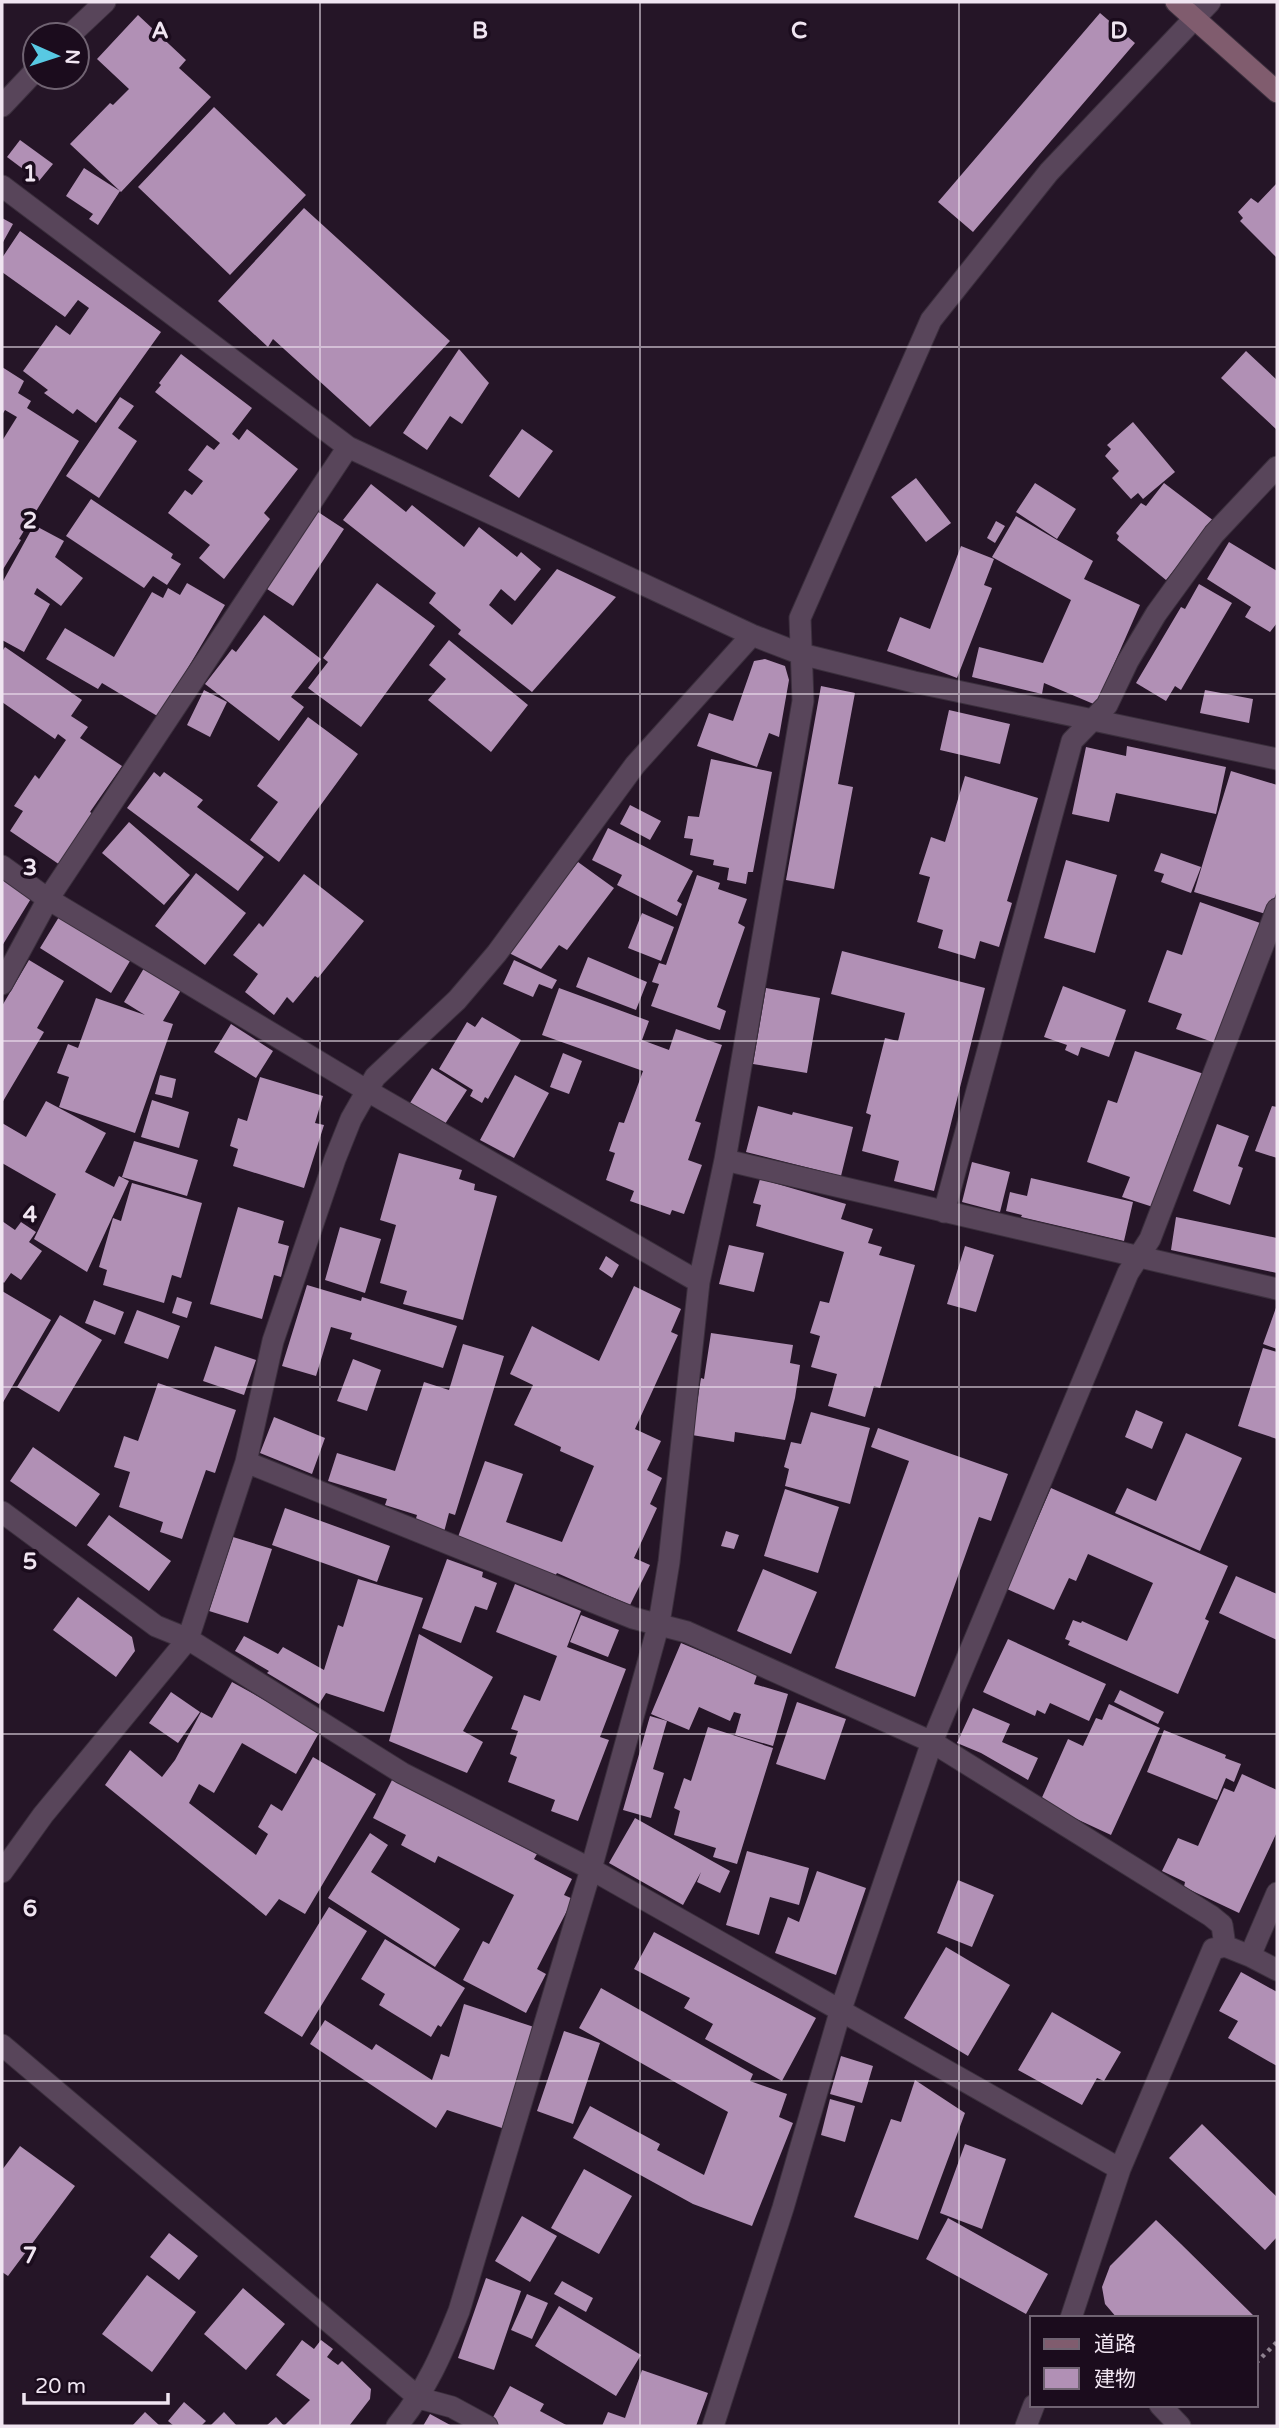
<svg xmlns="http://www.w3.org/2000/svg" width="1279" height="2428" font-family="'Varela Round','Noto Sans JP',sans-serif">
	<rect width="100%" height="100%" fill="#251527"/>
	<path fill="#b190b5" d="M1100 13 1135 43 973 232 938 202Z
		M138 15 186 60 179 68 211 97 121 192 70 144 110 103 113 105 129 89 97 59Z
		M214 107 306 195 230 275 138 187Z
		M20 140 53 164 39 181 7 157Z
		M84 168 120 191 98 225 89 219 93 214 66 196Z
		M1277 183V258L1240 221 1243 218 1238 212 1251 198 1258 203Z
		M304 208 450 341 370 427 273 339 268 347 218 301Z
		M2 218 13 224 2 244Z
		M20 231 161 332 96 423 77 409 73 414 44 393 48 390 23 371 56 325 70 335 89 308 78 300 65 317 2 272V258Z
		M459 349 489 383 462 424 450 416 427 450 403 433Z
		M1246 351 1277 380V430L1221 378Z
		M181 354 252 408 232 434 239 440 247 429 298 469 264 513 270 519 224 579 199 558 210 545 168 513 185 490 192 495 203 481 188 470 207 445 214 450 220 443 155 392 161 385 159 383Z
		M2 367 24 381 18 393 31 401 27 408 79 441 19 539 21 540 2 571V441L17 417 5 410 2 415Z
		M120 397 134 406 118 428 137 441 99 498 66 476Z
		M1133 422 1175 472 1143 499 1138 493 1131 499 1112 478 1119 471 1105 456 1111 449 1107 445Z
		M522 429 553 451 519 498 489 476Z
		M916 478 951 523 926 542 891 497Z
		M1035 483 1076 509 1057 539 1016 512Z
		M1164 483 1214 521 1166 580 1117 540 1119 536 1116 533 1141 503 1146 506Z
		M371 484 406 512 412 505 464 547 479 527 517 557 521 552 541 569 515 601 501 589 489 605 512 625 557 569 616 597 532 692 458 634 461 630 429 603 436 593 343 520Z
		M91 499 173 554 171 558 181 564 167 585 153 576 144 588 66 536Z
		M315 510 344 529 293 606 264 587Z
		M1016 516 1093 561 1084 579 1140 605 1096 705 1044 683 1042 694 972 677 979 647 1043 663 1071 600 992 557Z
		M996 521 1005 526 995 543 987 538Z
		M34 525 64 541 55 557 83 578 61 606 37 588 34 594 50 604 24 652 2 640V583Z
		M1229 542 1277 571V623L1270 632 1245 617 1251 607 1207 579Z
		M961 546 994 559 984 585 992 588 957 678 887 651 900 617 930 629Z
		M187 583 225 605 159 717 102 683 98 689 46 659 65 628 114 657 152 592 163 598 168 588 180 595Z
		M377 583 435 626 361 727 308 688 328 662 323 658Z
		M1199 584 1232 603 1181 690 1175 686 1166 701 1136 683 1181 607 1185 609Z
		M264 615 321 659 291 697 304 707 279 741 205 684 232 649 236 652Z
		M449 640 528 705 491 752 428 700 446 679 429 665Z
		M5 647 82 700 71 716 88 727 80 738 122 766 90 812 98 817 63 867 10 831 23 811 14 806 35 775 39 779 66 740 58 734 55 739 2 702V649L3 650Z
		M765 659 785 666 789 680 779 737 769 733 757 767 697 746 709 713 733 721 754 661Z
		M821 686 855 693 838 784 853 787 834 889 786 880Z
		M204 690 227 702 210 737 187 725Z
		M1205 690 1253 699 1249 723 1200 713Z
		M949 710 1010 724 1000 764 940 750Z
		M308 717 358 754 279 862 250 840 278 802 257 786Z
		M1127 746 1226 767 1216 814 1116 793 1109 822 1072 814 1086 747 1126 756Z
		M711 759 772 772 753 872H748L746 884 727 880 729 868 713 865 714 860 690 855 693 839 684 838 688 816 699 817Z
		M1231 771 1277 785V890L1269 915 1194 892Z
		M154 772 160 777 164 772 203 800 197 807 264 857 238 891 127 808Z
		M965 776 1038 798 1007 901 1012 903 999 947 980 941 975 959 938 948 943 930 917 922 930 877 919 874 931 837 945 842Z
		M630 805 661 821 650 840 620 824Z
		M129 822 190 875 164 905 102 853Z
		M608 828 693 871 677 901 682 904 677 916 617 885 622 875 592 860Z
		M1161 853 1201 867 1191 893 1161 882 1164 874 1154 871Z
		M1066 860 1117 875 1095 953 1044 938Z
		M578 862 614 888 567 950 559 945 541 969 507 952Z
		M196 873 246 913 205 965 155 926Z
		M304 874 364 921 318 978 315 976 293 1003 287 997 274 1015 245 992 258 974 233 955 259 923 263 927Z
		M697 875 720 883 718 889 747 899 738 923 745 927 717 1007 726 1011 720 1030 651 1006 659 984 652 982 659 963 666 965Z
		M2 878 32 897 2 946Z
		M1200 902 1263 924 1221 1045 1176 1029 1182 1014 1148 1002 1167 950 1182 955Z
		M62 912 133 956 111 993 40 948Z
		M642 913 674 927 661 961 628 948Z
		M842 951 985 988 934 1191 894 1181 899 1161 862 1151 871 1115 866 1113 885 1038 898 1041 905 1013 831 994Z
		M588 957 647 982 636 1010 576 987Z
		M29 960 64 981 37 1028 44 1032 2 1103V1006Z
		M514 960 557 980 552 989 539 984 533 997 503 984Z
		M147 963 184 985 163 1021 173 1024 135 1133 59 1107 69 1077 57 1073 68 1044 78 1048 96 998 145 1015 124 1002Z
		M1063 986 1126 1010 1109 1057 1081 1047 1078 1056 1065 1050 1067 1045 1044 1037Z
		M559 988 649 1021 642 1040 669 1050 676 1029 722 1045 695 1121 701 1123 688 1160 702 1165 684 1214 672 1210 670 1215 630 1201 634 1191 606 1180 615 1153 609 1151 619 1122 624 1123 643 1071 542 1035Z
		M766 988 820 998 807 1073 753 1064Z
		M482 1017 521 1040 488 1099 485 1097 482 1103 470 1096 473 1090 439 1069 467 1022 475 1027Z
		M231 1024 273 1051 256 1078 214 1052Z
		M1135 1051 1204 1074 1183 1138 1178 1135 1153 1207 1122 1197 1130 1177 1087 1162 1108 1100 1117 1103Z
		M563 1053 582 1061 569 1094 550 1087Z
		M432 1068 467 1090 445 1124 410 1103Z
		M160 1075 176 1079 172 1098 155 1094Z
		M515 1075 549 1093 514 1158 480 1140Z
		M260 1077 323 1096 315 1123 324 1125 304 1188 233 1166 238 1149 230 1146 238 1118 247 1121Z
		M152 1100 189 1112 179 1148 141 1137Z
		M46 1101 106 1133 85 1172 114 1187 119 1176 129 1181 87 1272 34 1239 56 1194 2 1163V1123L26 1137Z
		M758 1106 792 1115 793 1112 853 1127 841 1176 746 1152Z
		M1272 1106 1277 1107V1158L1255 1151Z
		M1217 1124 1249 1136 1238 1166 1243 1168 1230 1205 1193 1191Z
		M134 1141 198 1160 187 1196 122 1177Z
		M399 1153 462 1170 459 1179 475 1184 474 1190 497 1196 463 1320 403 1304 407 1291 380 1283 396 1225 380 1220Z
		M972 1162 1010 1172 1000 1212 962 1202Z
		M1031 1178 1133 1202 1124 1241 1021 1217 1022 1215 1006 1211 1010 1192 1027 1196Z
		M760 1179 846 1204 841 1219 873 1229 868 1243 882 1247 879 1255 915 1265 880 1388 874 1386 865 1417 828 1406 837 1374 811 1367 820 1336 810 1333 820 1301 829 1303 844 1252 756 1226 761 1205 753 1203Z
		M132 1183 202 1203 181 1278 172 1275 164 1303 103 1285 107 1270 99 1267 113 1218 121 1221Z
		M238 1207 284 1221 278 1243 289 1246 281 1277 274 1275 262 1319 210 1304Z
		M1176 1217 1277 1238V1273L1171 1250Z
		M2 1221 15 1230 21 1222 36 1232 29 1242 42 1251 21 1280 11 1273 4 1283 2 1281Z
		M340 1227 381 1239 365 1293 325 1280Z
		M729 1245 764 1253 754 1292 719 1284Z
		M965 1246 994 1255 976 1312 947 1304Z
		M606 1256 619 1265 612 1278 599 1269Z
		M307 1285 361 1301 362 1297 457 1326 443 1368 350 1339 352 1333 331 1327 316 1376 282 1366Z
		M634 1286 681 1309 671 1332 678 1335 635 1429 661 1441 647 1470 662 1478 650 1504 657 1508 634 1558 650 1565 630 1605 557 1573 555 1576 458 1537 485 1461 523 1474 506 1522 562 1542 594 1466 560 1451 561 1447 514 1425 533 1385 510 1374 532 1326 599 1361Z
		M2 1291 51 1320 2 1404Z
		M177 1297 192 1302 187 1318 172 1313Z
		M94 1300 124 1312 115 1335 85 1323Z
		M1277 1305V1349L1263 1344Z
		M137 1310 180 1326 168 1359 124 1343Z
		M60 1315 102 1340 59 1412 17 1387Z
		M711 1333 793 1345 790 1363 800 1365 795 1398 785 1440 735 1432 734 1442 692 1435 701 1378 704 1379Z
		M463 1344 504 1356 455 1515 449 1513 444 1532 415 1522 417 1515 385 1505 387 1499 328 1481 337 1453 395 1471 424 1382 449 1390Z
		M215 1346 256 1360 244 1395 203 1381Z
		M1263 1348 1277 1352V1439L1238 1426Z
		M353 1359 381 1370 367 1411 337 1401Z
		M158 1383 236 1410 215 1473 206 1470 182 1539 160 1532 163 1522 119 1507 130 1472 114 1467 124 1436 138 1441Z
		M1136 1410 1163 1422 1152 1449 1125 1437Z
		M811 1412 870 1428 850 1504 785 1486 789 1469 784 1467 791 1442 801 1444Z
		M274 1417 325 1438 312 1474 260 1453Z
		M878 1428 1008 1474 991 1521 979 1517 915 1697 835 1668 909 1461 871 1447Z
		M1186 1433 1242 1458 1200 1551 1115 1513 1127 1488 1156 1501Z
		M33 1447 100 1494 76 1527 10 1481Z
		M1051 1488 1228 1566 1205 1619 1209 1621 1178 1694 1068 1645 1070 1641 1065 1639 1073 1620 1081 1623 1082 1621 1127 1641 1153 1583 1088 1554 1076 1581 1069 1578 1054 1610 1007 1589Z
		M785 1489 839 1507 818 1573 764 1556Z
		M285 1508 390 1546 377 1582 272 1545Z
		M109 1515 171 1561 149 1591 87 1545Z
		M726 1531 739 1535 734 1549 721 1546Z
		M233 1537 272 1549 248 1623 209 1611Z
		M447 1559 483 1572 482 1577 497 1583 487 1610 475 1606 461 1643 422 1628Z
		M763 1569 817 1592 791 1654 737 1631Z
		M1236 1576 1277 1594V1640L1219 1613Z
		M358 1579 423 1598 384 1712 326 1693 319 1704 267 1673 269 1671 235 1651 244 1636 278 1654 283 1647 324 1670 338 1625 343 1627Z
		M515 1584 581 1611 567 1647 626 1669 600 1737 609 1740 578 1821 551 1811 555 1800 508 1782 517 1757 510 1754 518 1731 511 1729 524 1695 540 1701 557 1656 496 1632Z
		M78 1597 132 1637 135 1651 116 1677 53 1630Z
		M581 1615 619 1630 608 1657 570 1642Z
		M419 1634 493 1677 463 1731 483 1742 467 1773 389 1741Z
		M1008 1639 1106 1684 1089 1721 1050 1703 1045 1714 1037 1710 1035 1716 983 1692Z
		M681 1643 757 1675 754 1684 788 1694 773 1746 735 1735 741 1714 734 1712 730 1721 699 1707 689 1730 651 1714Z
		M232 1682 320 1731 296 1774 242 1743 214 1793 199 1784 189 1803 256 1855 268 1834 258 1827 271 1804 282 1811 313 1757 376 1794 305 1914 279 1899 266 1916 105 1785 130 1750 162 1777 175 1760 201 1712 212 1718Z
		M1120 1690 1164 1712 1158 1724 1114 1702Z
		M171 1692 200 1712 178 1743 149 1723Z
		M797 1702 846 1719 825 1780 776 1764Z
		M1109 1704 1160 1728 1111 1835 1040 1802 1068 1739 1083 1746 1096 1718 1102 1720Z
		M973 1708 1010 1724 1002 1742 1038 1758 1028 1780 981 1753 957 1743Z
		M650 1716 667 1721 653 1769 664 1773 651 1818 623 1810Z
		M708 1727 773 1748 737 1864 713 1857 716 1848 674 1835 680 1811 674 1808 684 1778 691 1781Z
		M1164 1730 1226 1755 1225 1758 1241 1764 1234 1782 1226 1778 1217 1800 1147 1772Z
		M1242 1774 1277 1790V1832L1239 1913 1184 1887 1185 1882 1162 1871 1178 1838 1198 1846 1224 1788 1234 1792Z
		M392 1780 537 1854 534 1859 572 1879 564 1895 573 1899 537 1969 546 1974 526 2013 463 1980 483 1941 489 1944 514 1895 438 1856 435 1863 401 1845 406 1835 373 1818Z
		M635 1818 730 1871 720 1893 697 1882 701 1872 683 1905 609 1863Z
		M370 1833 388 1845 371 1872 460 1929 435 1967 328 1898Z
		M747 1851 809 1868 799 1905 770 1897 759 1935 726 1925Z
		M817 1871 866 1888 836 1975 775 1953 788 1917 799 1922Z
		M958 1880 994 1895 972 1947 937 1933Z
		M329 1907 367 1931 302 2037 264 2013Z
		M654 1932 816 2018 782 2081 705 2039 713 2024 684 2008 690 1998 634 1969Z
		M385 1939 465 1988 441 2027 438 2025 431 2037 379 2005 385 1994 361 1979Z
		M946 1947 1010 1985 968 2056 904 2018Z
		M1241 1972 1277 1992V2066L1228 2038 1238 2021 1219 2011Z
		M601 1988 753 2074 750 2081 787 2094 779 2117 793 2123 752 2226 693 2204 573 2138 590 2106 660 2144 657 2150 704 2175 728 2112 579 2028Z
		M464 2004 534 2027 502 2128 447 2110 436 2128 310 2044 325 2020 372 2050 376 2044 432 2080 441 2054 449 2057Z
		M1052 2012 1121 2052 1104 2081 1097 2078 1082 2105 1018 2070Z
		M564 2031 600 2043 573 2124 537 2111Z
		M841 2056 873 2066 862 2103 830 2094Z
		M915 2080 965 2113 918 2240 854 2217 891 2119 901 2122Z
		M830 2099 855 2106 845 2142 821 2135Z
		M1202 2124 1277 2197V2237L1265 2250 1169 2158Z
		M965 2144 1006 2159 982 2229 940 2213Z
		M20 2146 75 2186 8 2276 2 2272V2170Z
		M584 2169 632 2196 599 2254 551 2228Z
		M522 2216 557 2236 530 2282 495 2261Z
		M948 2218 1048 2274 1026 2314 926 2259Z
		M1156 2220 1181 2244 1256 2318H1117L1105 2304 1102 2287 1110 2266Z
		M169 2233 198 2256 179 2280 150 2257Z
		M147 2275 196 2312 152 2372 102 2334Z
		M486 2278 521 2291 494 2370 458 2358Z
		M562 2281 593 2298 586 2312 554 2294Z
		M243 2288 285 2324 246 2370 204 2334Z
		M527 2294 548 2303 532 2339 511 2330Z
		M559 2306 641 2355 616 2396 535 2346Z
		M302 2340 314 2349 321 2340 333 2349 327 2357 338 2365 342 2361 371 2389 370 2399 349 2426H266L276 2417 284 2426 310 2400 276 2375Z
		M642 2370 708 2393 696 2426H602L608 2412 625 2418Z
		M510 2386 544 2404 540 2411 568 2426H501L491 2421Z
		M184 2402 206 2421 201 2426H174L168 2421Z
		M145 2412 160 2426H132Z
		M224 2412 237 2426H210Z
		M430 2414 452 2426H423Z"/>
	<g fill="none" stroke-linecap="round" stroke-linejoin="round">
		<defs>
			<path id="street" d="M70 35 105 2
				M2 106 35 71
				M2 186 348 447 752 635 801 654 914 682 1277 759
				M2 866 48 899 366 1090 699 1282
				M2 984 48 899 348 447
				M725 1160 1277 1289
				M944 1212 1072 741 1107 705 1128 661 1156 614 1214 534 1277 467
				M246 1462 633 1618 687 1632 932 1742 1211 1916 1222 1925 1225 1946
				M2 1512 156 1626 188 1639 402 1773 591 1869 1120 2169 1071 2318
				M2 1872 43 1815 188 1639 246 1462 273 1341 335 1159 351 1119 375 1077 457 1000 497 953 635 765 752 635
				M1250 1956 1277 1970
				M2 2045 419 2398 452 2407 487 2426
				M1120 2169 1213 1949 1225 1946 1250 1956 1277 1893
				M1160 2405 1180 2426
				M397 2426C427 2388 441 2356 459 2311L591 1869 659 1623 669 1562 699 1282 725 1160 803 701 800 618 931 320 1049 172 1210 2
				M713 2426 783 2208 841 2009 932 1742 1128 1273 1150 1239 1277 909
				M1026 2426 1034 2405"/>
			<path id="secondary" d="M1176 2 1277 92"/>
		</defs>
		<use href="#street" stroke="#3b2f3d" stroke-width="23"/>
		<use href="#secondary" stroke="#3b2f3d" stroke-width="23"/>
		<path stroke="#8e818f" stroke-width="4.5" stroke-dasharray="3.5 5" stroke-linecap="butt" d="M1256 2363 1277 2342"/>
		<use href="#street" stroke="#58455a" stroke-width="21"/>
		<use href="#secondary" stroke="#805c6e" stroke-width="21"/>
	</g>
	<path fill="none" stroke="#f0e5f1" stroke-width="2" stroke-opacity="0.55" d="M320 2V2426M640 2V2426M959 2V2426M2 347H1277M2 694H1277M2 1041H1277M2 1387H1277M2 1734H1277M2 2081H1277"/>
	<g font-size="23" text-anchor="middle" font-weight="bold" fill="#f0e5f1" stroke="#1b0c1d" stroke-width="7" stroke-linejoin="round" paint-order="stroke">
		<text x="160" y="38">A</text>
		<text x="480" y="38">B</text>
		<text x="799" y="38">C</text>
		<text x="1119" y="38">D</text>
		<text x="30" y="181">1</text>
		<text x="30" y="528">2</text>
		<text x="30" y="875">3</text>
		<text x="30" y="1222">4</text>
		<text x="30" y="1569">5</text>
		<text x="30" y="1916">6</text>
		<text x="30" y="2263">7</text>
	</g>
	<rect width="1279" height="2428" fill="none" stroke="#f0e5f1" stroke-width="7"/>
	<rect x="1030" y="2316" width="228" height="91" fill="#1b0c1d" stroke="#706372" stroke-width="2"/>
	<rect x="1044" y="2339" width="35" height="10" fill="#805c6e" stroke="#706372" stroke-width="2"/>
	<text x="1094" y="2351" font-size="21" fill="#f0e5f1">道路</text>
	<rect x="1044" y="2368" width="35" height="21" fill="#b190b5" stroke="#706372" stroke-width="2"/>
	<text x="1094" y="2386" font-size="21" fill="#f0e5f1">建物</text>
	<g transform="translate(56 56) rotate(93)"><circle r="33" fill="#1b0c1d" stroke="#706372" stroke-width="2"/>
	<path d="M0-5L12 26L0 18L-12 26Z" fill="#58c9e3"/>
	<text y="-10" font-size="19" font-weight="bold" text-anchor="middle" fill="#f0e5f1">N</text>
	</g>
	<path d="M24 2393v10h144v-10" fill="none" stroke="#f0e5f1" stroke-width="3.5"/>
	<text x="35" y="2393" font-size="21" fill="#f0e5f1" stroke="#1b0c1d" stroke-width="5" paint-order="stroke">20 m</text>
</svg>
